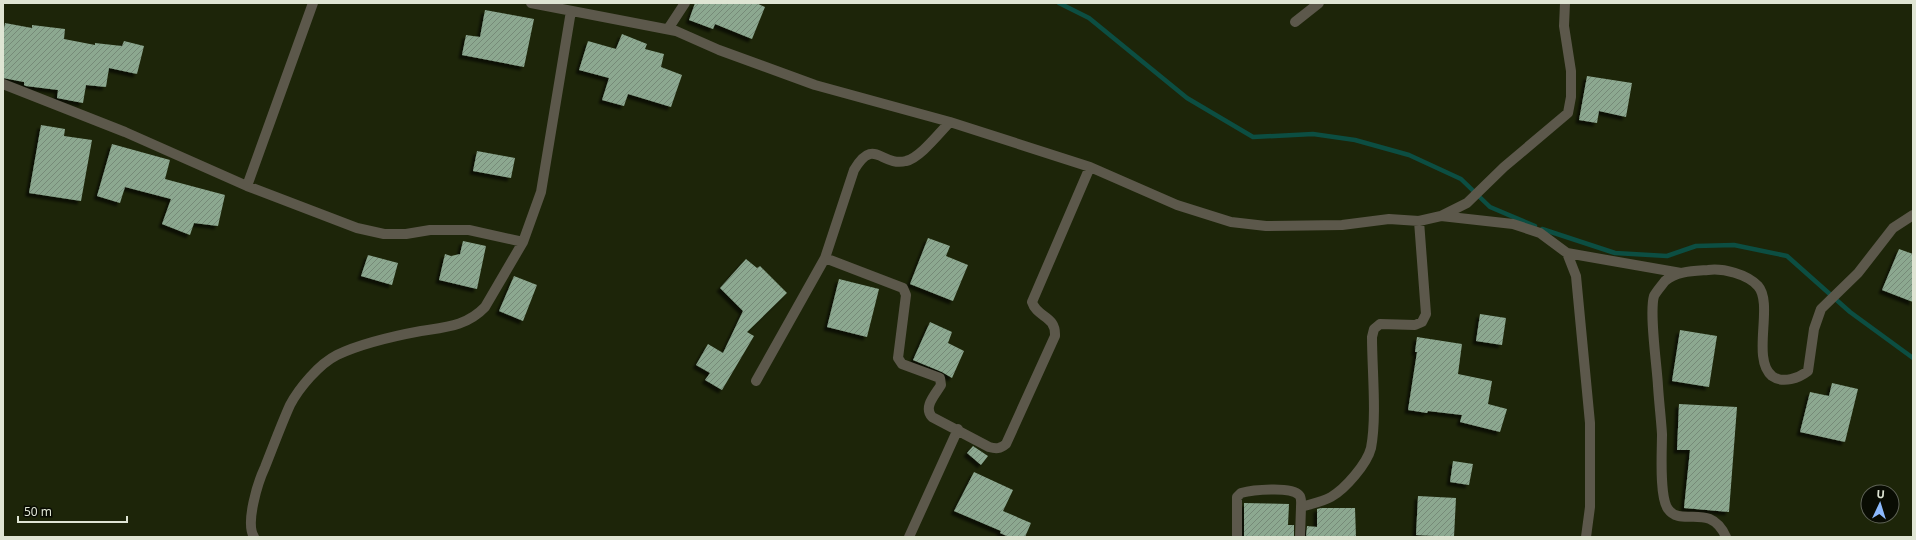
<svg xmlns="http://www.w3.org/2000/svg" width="1916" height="540" font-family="'Noto Sans',sans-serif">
	<defs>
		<pattern id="building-hatch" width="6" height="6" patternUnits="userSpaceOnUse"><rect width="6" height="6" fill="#8ca890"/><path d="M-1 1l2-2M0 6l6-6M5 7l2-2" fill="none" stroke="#768a78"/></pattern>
		<filter id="shadow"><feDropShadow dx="-3.5" dy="3.5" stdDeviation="1" flood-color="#0009"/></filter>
	</defs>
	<rect width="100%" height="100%" fill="#1d2509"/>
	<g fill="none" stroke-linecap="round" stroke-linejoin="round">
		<path stroke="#0c4e42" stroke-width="4.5" d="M1059 3 1089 18 1187 98 1253 137 1313 134 1355 140 1409 155 1461 179 1490 207 1535 226
			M1542 229 1615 253 1667 256 1696 246 1734 245 1787 256 1850 312 1913 358"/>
	</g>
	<path fill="url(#building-hatch)" filter="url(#shadow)" d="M695 3H756L765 7 752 39 715 24 713 29 689 20Z
		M485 10 534 19 524 67 462 55 466 35 480 37Z
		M5 23 32 28V25L65 29 64 39 95 45V43L122 46 124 41 144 46 137 74 109 68 106 87 86 85 83 103 57 98 58 90 26 86 24 85V82L3 78V34Z
		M622 34 647 44 645 49 664 54 661 67 682 75 671 107 628 94 624 106 602 100 609 78 579 70 588 41 616 49Z
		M1587 76 1632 83 1626 117 1599 111 1597 123 1579 120Z
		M41 125 65 129 64 136 92 140 81 201 29 193Z
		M112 144 170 160 165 179 225 195 218 226 194 223 190 235 162 224 171 199 125 187 120 203 97 196Z
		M477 151 515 158 511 178 473 171Z
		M928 238 950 246 946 256 968 265 953 301 910 284Z
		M463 241 486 246 477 289 439 280 445 254 451 256 460 254Z
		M1899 249 1913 254V302L1882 290Z
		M368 255 398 263 392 285 361 276Z
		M746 259 757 268 760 266 787 293 747 332 754 336 722 390 705 380 710 373 696 365 708 344 723 353 743 311 720 288Z
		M514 276 537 285 523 321 499 311Z
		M839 279 879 289 867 337 827 327Z
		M1480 314 1506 318 1502 345 1476 341Z
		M930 322 952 332 948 343 964 351 952 378 942 372 913 360Z
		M1680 330 1717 336 1709 387 1672 381Z
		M1417 337 1462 344 1458 374 1492 381 1488 404 1507 409 1500 432 1460 422 1462 415 1428 411 1427 413 1408 410 1417 352H1415Z
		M1832 383 1858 389 1845 442 1800 432 1810 392 1829 396Z
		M1679 404 1737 407 1729 512 1684 508 1690 450H1677Z
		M973 446 988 456 981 465 967 453Z
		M1453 461 1473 464 1469 485 1450 482Z
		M974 472 1013 490 1003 511 1031 523 1025 537H1009L1000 533 1001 531 954 511Z
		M1418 496 1456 498 1454 537 1416 535Z
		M1244 503 1289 504 1288 525H1294V537H1244Z
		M1321 508H1355L1356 537H1306L1307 526 1317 527V509Z"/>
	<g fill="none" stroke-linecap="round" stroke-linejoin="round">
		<path stroke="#5c584b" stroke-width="10" d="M531 3 676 31 719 50 815 85 950 122 1090 167 1177 205 1231 222 1266 226 1342 225 1389 219 1419 221 1441 216 1513 224 1540 233 1567 253 1576 276 1590 423V507L1586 537
			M1295 22 1319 3
			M668 29 685 3
			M3 84 125 132 247 186 357 228 384 234H406L430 230H469L523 242
			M247 186 313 3
			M1441 216 1467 203 1504 167 1568 113 1571 97V71L1564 26 1565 3
			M1567 253 1681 273
			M825 258 903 288 906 295 898 358 902 364 940 378 941 385C935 395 923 407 932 417L989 447C996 449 1000 449 1006 444L1055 336C1056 315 1037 318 1032 302L1090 167
			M756 381 825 258 854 170C874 136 881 167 906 161 920 158 939 133 950 122
			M254 537C245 523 258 482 265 467 273 447 281 425 290 405 299 388 319 364 337 355 362 343 394 336 421 331 446 327 467 326 485 307L523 242 541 192 571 11
			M909 537 958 429
			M1237 537V497L1241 493C1252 490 1291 486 1299 495 1302 498 1301 503 1301 507
			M1300 537 1301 507C1311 504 1322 502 1331 497 1345 489 1367 464 1371 448 1377 416 1372 370 1372 337L1374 329 1380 324 1415 325 1422 322 1426 314 1419 221
			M1726 537C1710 501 1681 528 1668 509 1659 497 1662 451 1662 434 1661 418 1659 402 1658 386 1657 366 1649 313 1654 296 1656 292 1662 285 1665 281 1676 271 1694 271 1708 270 1723 268 1747 274 1758 286 1774 304 1751 359 1772 376 1783 384 1799 378 1808 371L1814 329 1821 309 1858 273 1893 228 1913 215"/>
	</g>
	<rect width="1916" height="540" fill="none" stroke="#dfe5d4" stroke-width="8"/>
	<g transform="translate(1880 504) rotate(4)"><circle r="19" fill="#090c03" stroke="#5f6357"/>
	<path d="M0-3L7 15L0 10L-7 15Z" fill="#8cb9fc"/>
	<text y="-6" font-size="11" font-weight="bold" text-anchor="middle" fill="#dfe5d4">U</text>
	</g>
	<path d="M18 516v6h109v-6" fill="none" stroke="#dfe5d4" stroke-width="2"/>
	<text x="24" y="516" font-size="12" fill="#dfe5d4" stroke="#090c03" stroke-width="3" paint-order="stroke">50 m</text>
</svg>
